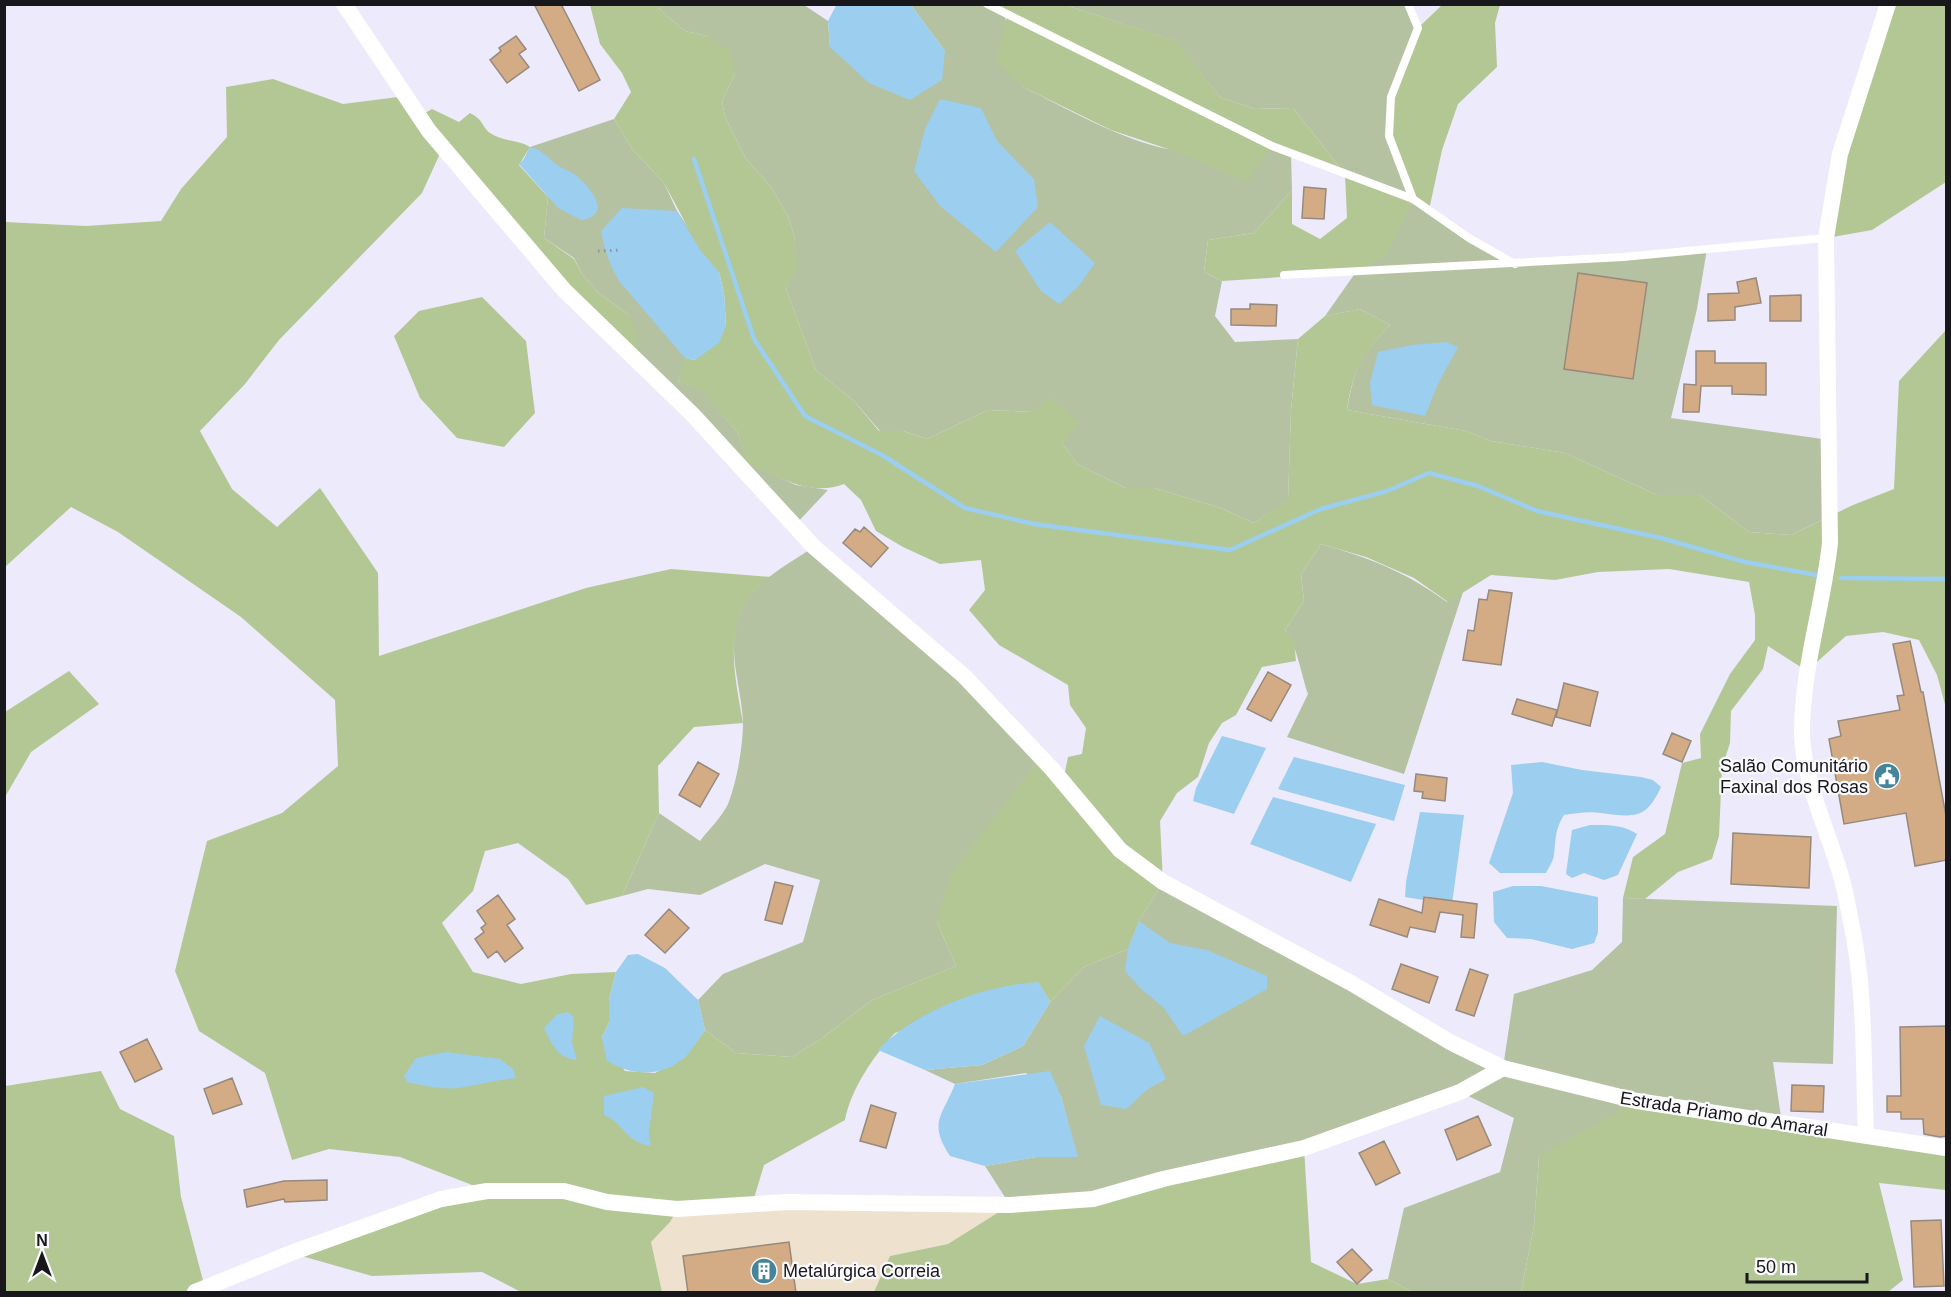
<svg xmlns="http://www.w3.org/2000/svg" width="1951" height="1297" font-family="Helvetica,sans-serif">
	<rect width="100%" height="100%" fill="#edeafb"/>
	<path fill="#eee1cd" d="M1010 1205 948 1244 890 1256 874 1292H662L651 1242 670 1222 677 1209Z"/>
	<path fill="#b4c2a1" d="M661 4 804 5 828 21 830 47 945 51 911 5H1002L1023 87C1064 107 1123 141 1168 149 1209 155 1249 138 1291 154L1292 190 1254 233 1208 240 1204 272 1222 281 1215 316 1235 342 1298 339 1291 410 1288 500 1254 523 1221 508 1154 488H1126L1077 464 1063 444 1033 412 988 410 927 439 903 431H880L854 401 816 370 786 289 797 267 794 235 788 216 771 187 746 159 725 117 722 101 735 74 707 36 685 31 658 8Z
		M1408 4 1418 28 1413 199 1515 264 1707 249 1697 309 1671 418 1830 440V516L1791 535 1749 532 1700 495H1657L1565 453 1491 441 1466 431 1347 410C1354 369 1361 355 1390 325L1360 309 1325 316 1356 272 1345 174 1293 108 1255 109 1220 97 1175 41 1065 5Z
		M614 119 633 150 664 183 677 211 719 272 678 381 702 390 738 433 748 463 796 485 828 490 794 526 640 364 629 315 599 293 582 274 574 258 544 238 548 197 524 159 530 147Z
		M1321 544C1372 559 1404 571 1447 602L1463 592 1404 774 1287 737 1308 694C1301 674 1297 645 1285 630L1304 601 1301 574Z
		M814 547 1041 757 937 922 956 966 872 1000 821 1039 792 1057 736 1053 705 1030 698 1000 723 974 803 942 820 880 765 864 700 895 648 889 622 896 659 813 700 841C709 829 722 817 728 804 737 781 743 746 743 722 741 682 723 643 744 605 758 579 790 563 814 547Z
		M1163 882 1503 1068 1514 994 1592 970 1622 942 1623 898 1837 906 1833 1064 1773 1062 1782 1124 1539 1156 1534 1226 1521 1292H1412L1388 1279 1404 1208 1500 1172 1514 1118 1460 1092 1304 1148 1163 1179 1010 1205 985 1166 1036 1157H1077L1061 1096 1026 1073 955 1084 925 1070 982 1065 1023 1046 1050 1002 1084 967 1128 949 1139 921Z"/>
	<path fill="#b3c795" d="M590 5H661L658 8 685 31 707 36 732 53 735 74 722 101 725 117 746 159 771 187 788 216 794 235 798 268 786 289 816 370 854 401 879 431H903L927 439 988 410 1033 412 1050 397 1079 423 1063 444 1077 464 1126 488H1154L1221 508 1254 523 1288 499 1291 410 1298 339 1325 316 1360 309 1390 325C1364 352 1352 372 1347 410L1466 431 1491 441 1565 453 1657 495H1700L1749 532 1791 535 1853 505 1894 489 1899 381 1946 330V708L1937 675 1919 640 1883 632 1846 636 1807 671 1768 646 1763 669 1731 711 1730 743 1722 768 1719 836 1712 859 1678 872 1645 899 1623 898 1633 857 1665 834 1682 763 1701 758 1700 734 1730 674 1755 640V615L1749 582 1669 569 1598 572 1555 580 1491 575 1448 602 1414 578 1366 557 1321 544 1301 574 1304 601 1285 630 1294 641 1296 661 1262 667 1236 715 1222 723 1209 743 1198 777 1177 793 1160 821 1163 882 1139 921 1128 949 1084 967 1050 1002 1038 982 895 1033C874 1055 851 1089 845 1120L764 1165 752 1205 677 1210 670 1222 651 1242 662 1292H521L482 1272 372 1276 291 1253 485 1190 400 1157 329 1149 292 1160 265 1073 199 1031 175 971 207 841 282 813 338 766 335 700 241 617 118 532 71 507 5 567V222L86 226 161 221 181 189 227 137 226 87 273 79 343 104 406 96 420 116 432 109 459 122 470 113C485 121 481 126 490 133 503 142 517 139 530 147L519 165 548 197 544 238 574 259 582 274 599 293 629 315 637 334 640 364 443 147 422 193 279 340 245 384 200 431 232 489 277 527 320 488 378 573 379 656 586 588 671 569 771 577C719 611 734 671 743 723L694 727 658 766 659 813 622 896 586 905 568 879 518 843 485 851 473 891 442 923 473 972 521 984 571 974 616 972 609 1000V1022L602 1038 625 1071 655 1073 685 1057 705 1030 736 1053 792 1057 821 1039 872 1000 956 966 937 922 951 873 1041 757 1065 772 1068 757 1082 754 1086 728 1070 705 1068 685 999 645 969 610 985 590 981 560 940 564 903 547 876 531 861 500 844 484C810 497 779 477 747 463L738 433 702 391 678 381 685 358 695 360 726 326 724 293 719 272 700 250 664 183 633 150 614 119 631 92 622 73 600 44Z
		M1002 5H1065L1176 41 1220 97 1255 109 1293 108 1345 174 1413 199 1389 136 1391 97 1418 28 1442 5H1500L1495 23 1497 67 1458 104 1442 150 1429 210 1413 200 1387 255 1356 272 1222 281 1204 272 1208 240 1254 233 1292 190V224L1320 239 1347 218 1345 174 1272 146 1247 182 1168 149 1111 130 1023 87 996 61 1007 17Z
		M1888 5H1946V182L1872 230 1827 238 1840 154Z
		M482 297 526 341 535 413 504 447 457 438 420 398 394 336 419 311Z
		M69 671 99 704 31 752 5 797V712Z
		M101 1071 120 1109 174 1136 181 1197 205 1288 195 1292H5V1086Z
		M1637 1101 1946 1148V1190L1879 1183 1903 1280 1888 1292H1521L1534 1226 1539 1156Z
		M1304 1148 1311 1262 1357 1284 1388 1279 1412 1292H874L890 1256 948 1244 1010 1205 1093 1199Z"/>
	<path fill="#9bceef" d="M837 4 911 5 945 51 942 80 910 100 869 83 830 47 828 21Z
		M940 99 981 108 997 141 1034 179 1038 207 996 252 940 206 914 171 925 129Z
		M530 147C543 150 547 157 557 165 562 169 569 170 574 174 589 185 615 216 581 220L558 208 519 164 524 159Z
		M622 208 677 211 700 250 719 272 724 293 726 326 719 343 695 360 685 358 619 281C610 265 604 249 601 231Z
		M1050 222 1095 263 1078 287 1059 304 1041 291 1015 251Z
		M1446 342 1458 347 1438 384 1425 416 1372 405 1370 383 1378 352 1412 345Z
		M1222 736 1266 748 1234 814 1193 801 1196 788Z
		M1294 757 1405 785 1394 821 1278 789Z
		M1542 762 1582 770 1641 777 1653 780 1661 787C1646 820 1634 817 1601 813 1589 811 1576 813 1564 815 1555 829 1556 838 1554 854 1554 860 1549 867 1546 873H1500L1489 863 1513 793 1511 765Z
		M1273 797 1376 824 1351 882 1250 844Z
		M1420 812 1464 815 1452 904H1442V899L1424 896 1423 900 1405 897 1406 882Z
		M1590 825C1607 825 1622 824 1637 834L1618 875 1604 880 1584 873 1572 878 1566 874 1572 830Z
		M1513 886H1541L1598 897V933L1594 943 1572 949 1531 939 1507 938 1494 922 1493 892Z
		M1139 921 1170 943 1207 950 1267 976V989L1183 1036 1164 1008 1140 988 1125 971 1128 949Z
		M638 954 665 968 698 1000 705 1030C699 1038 693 1049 686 1056 663 1078 632 1076 607 1061L602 1038 609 1022V1000L616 972 628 955Z
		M1038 982 1050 1002 1023 1046 982 1065 925 1070 878 1050C915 1011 985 985 1038 982Z
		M567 1012 574 1017 572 1043 577 1060C557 1058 552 1045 544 1028L556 1015Z
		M1100 1016 1149 1043 1166 1079 1148 1089 1126 1109 1101 1105 1084 1046Z
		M446 1052 500 1059 513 1069 516 1078C498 1080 481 1084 464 1087 445 1091 425 1086 407 1082L404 1076 416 1058Z
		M1050 1071 1061 1096 1078 1157H1036L985 1166 950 1156C928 1122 942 1117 955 1084Z
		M643 1087 654 1093 649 1133 651 1146C624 1141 626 1125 604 1115V1096Z"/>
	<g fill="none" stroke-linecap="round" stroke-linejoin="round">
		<path stroke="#9bceef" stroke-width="4.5" d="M694 159 754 339 805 416 882 455 965 508 1034 524 1230 550 1321 509 1387 491 1429 473 1478 486 1537 511 1661 538 1745 562 1817 575
			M1841 578 1946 579"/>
	</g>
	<path fill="#d3ab84" stroke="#968a7e" stroke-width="1.5" d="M534 4H561L600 80 579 91Z
		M516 36 526 49 519 54 529 67 507 83 490 60 501 51 499 48Z
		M1304 187 1326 189 1324 219 1302 218Z
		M1578 273 1647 283 1633 379 1564 369Z
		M1756 278 1761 303 1735 307V320L1708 321V294L1739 293 1737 282Z
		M1801 295V321H1770V296Z
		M1250 304 1277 305 1276 326 1231 325V309H1250Z
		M1696 351H1715V363H1766V395L1732 394V386H1701L1699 412H1683L1684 384 1696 385Z
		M864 527 888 548 871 567 843 543 855 529 860 532Z
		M1489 590 1512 593 1501 665 1463 660 1468 630 1474 631 1479 599 1487 600Z
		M1910 641 1921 692H1923L1947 821V860L1915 866 1906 813 1844 824 1829 739 1841 736 1838 721 1900 710 1897 696 1904 695 1893 644Z
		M1268 672 1291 685 1271 721 1247 709Z
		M1564 683 1598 692 1590 726 1556 717Z
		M1517 699 1557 710 1552 726 1512 714Z
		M1672 733 1691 741 1682 762 1663 754Z
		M698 762 719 774 700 807 679 795Z
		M1416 774 1447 778 1445 801 1422 798 1423 792 1414 791Z
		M1733 833 1811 837 1809 888 1731 884Z
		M775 882 793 886 782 924 765 920Z
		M498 895 515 919 507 925 523 948 505 962 497 951 488 958 475 939 484 932 481 928 486 924 477 911Z
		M1424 897 1477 904 1474 938 1461 937 1463 915 1440 912 1435 932 1410 927 1407 937 1370 925 1379 899 1422 913Z
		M669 909 689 928 665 953 645 935Z
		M1401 964 1438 977 1429 1003 1392 989Z
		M1470 969 1488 975 1474 1016 1456 1010Z
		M1947 1026V1136L1940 1137 1924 1134 1923 1119H1901V1112H1887V1096H1901L1900 1027Z
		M147 1039 162 1069 135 1082 120 1052Z
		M232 1078 242 1104 213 1114 204 1089Z
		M1792 1085 1824 1086 1823 1112 1791 1111Z
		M871 1105 896 1113 886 1148 860 1141Z
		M1478 1116 1491 1145 1457 1160 1445 1130Z
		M1384 1141 1400 1173 1376 1185 1359 1153Z
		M327 1180V1200L285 1202 284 1199 247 1207 244 1190 284 1181Z
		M1941 1220 1944 1286 1914 1287 1911 1221Z
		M789 1242 796 1293H688L683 1256Z
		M1352 1249 1372 1270 1357 1284 1337 1262Z"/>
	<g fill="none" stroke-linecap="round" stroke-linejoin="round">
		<path stroke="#92909c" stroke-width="3" stroke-dasharray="1.5 4.5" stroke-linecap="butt" d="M598 251 622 250"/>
		<path stroke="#fff" stroke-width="8" d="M987 4 1272 146 1413 199 1469 238 1515 264
			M1408 4 1418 28 1391 97 1389 136 1413 199
			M1284 275 1623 257 1826 238"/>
		<path stroke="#fff" stroke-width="16" d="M344 4 429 131 564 290 693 415 814 547 964 676 1052 769 1120 850 1163 882 1351 983 1450 1042 1503 1068 1637 1101 1946 1148
			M1866 1136C1863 1066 1866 991 1851 922 1848 906 1845 889 1840 873 1827 828 1803 780 1802 733 1802 668 1823 607 1830 543L1826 238 1840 154 1888 4
			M195 1292 291 1253 441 1199 487 1191H564L607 1202 677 1209 788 1202 1010 1205 1093 1199 1163 1179 1304 1148 1460 1092 1503 1068"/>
	</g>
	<defs>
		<symbol id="civic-disc" viewBox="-11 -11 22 22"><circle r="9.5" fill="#458499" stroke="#fafafd"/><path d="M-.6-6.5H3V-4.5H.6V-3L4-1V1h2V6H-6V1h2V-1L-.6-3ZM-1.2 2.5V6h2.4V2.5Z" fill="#fff"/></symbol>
		<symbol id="building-disc" viewBox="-11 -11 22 22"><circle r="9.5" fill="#458499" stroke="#fafafd"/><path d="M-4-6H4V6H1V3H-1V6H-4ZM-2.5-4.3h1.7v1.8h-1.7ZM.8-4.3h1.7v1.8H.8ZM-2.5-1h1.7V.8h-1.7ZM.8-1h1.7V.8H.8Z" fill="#fff"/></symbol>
	</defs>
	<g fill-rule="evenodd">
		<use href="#civic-disc" x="1872" y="761" width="30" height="30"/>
		<use href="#building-disc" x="749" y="1256" width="30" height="30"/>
	</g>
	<g text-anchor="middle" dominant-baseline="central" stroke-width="4.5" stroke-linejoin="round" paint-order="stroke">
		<g font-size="18" fill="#18171c" stroke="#fafafd" text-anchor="end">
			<text x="1868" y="766">Salão Comunitário<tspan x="1868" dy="21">Faxinal dos Rosas</tspan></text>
			<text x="783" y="1271" text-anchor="start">Metalúrgica Correia</text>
		</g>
		<g font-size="18" fill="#18171c" stroke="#fafafd">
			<text transform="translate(1724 1114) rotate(9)">Estrada Priamo do Amaral</text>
		</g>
	</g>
	<rect width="1951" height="1297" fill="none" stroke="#18171c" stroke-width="12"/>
	<g transform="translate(42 1255)" stroke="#fafafd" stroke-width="4.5" paint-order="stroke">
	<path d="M0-4.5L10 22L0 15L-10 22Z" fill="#18171c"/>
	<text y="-9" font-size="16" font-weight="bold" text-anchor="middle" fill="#18171c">N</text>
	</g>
	<path d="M1747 1273v9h120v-9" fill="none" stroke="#18171c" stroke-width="3"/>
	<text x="1756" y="1273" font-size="18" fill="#18171c" stroke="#fafafd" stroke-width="4.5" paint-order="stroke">50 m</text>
</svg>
